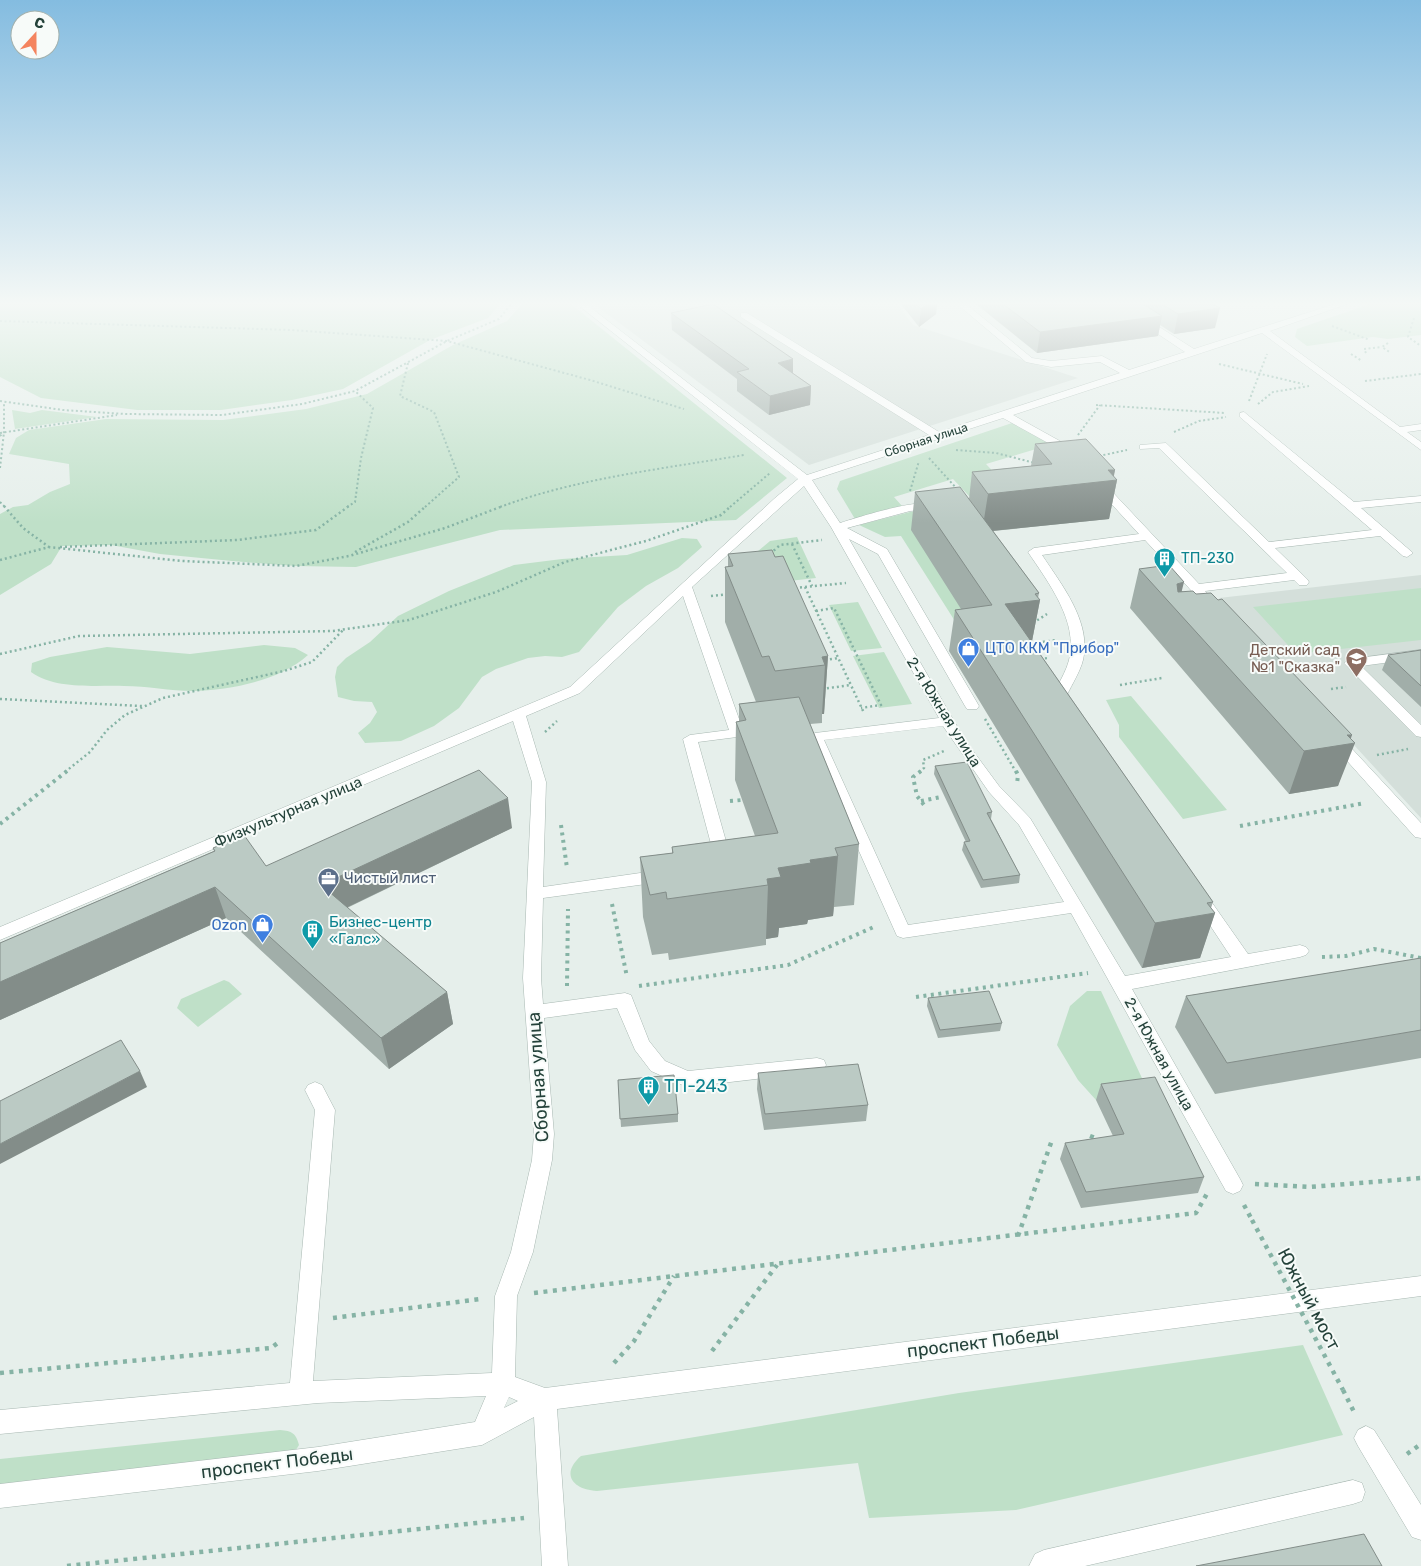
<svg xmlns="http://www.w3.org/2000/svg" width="1421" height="1566" font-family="Rubik,sans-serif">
	<rect width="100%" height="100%" fill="#e6efeb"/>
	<path fill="#d4dfda" d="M594 304H897L913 325 1078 378 809 465Z
		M1421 575V818L1219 598Z"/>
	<path fill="#bfe0c8" d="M0 304H500L488 318 430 340 343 389 292 400 221 410H137L41 398 0 377Z
		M522 304H571L787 478 736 520 500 530 356 567 296 566 232 561 160 554 111 545 62 546 51 564 0 595V514L13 507 28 505 50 492 70 484 69 464 9 454 16 438 29 430 106 419 223 420 306 409 367 394 453 345 507 321Z
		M1370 304H1421V335L1388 339 1373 337 1307 346 1295 337 1297 329Z
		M12 410 30 413 42 410 97 417 15 429Z
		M1012 423 1053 444 986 464 1003 482 975 498 969 496 953 479 894 497 902 506 855 519 837 489 840 481Z
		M977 505 986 647 972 648 901 536 885 537 859 525 910 512Z
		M797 537 816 578 735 587 731 574 770 541Z
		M682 538 697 539 702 547 678 568 646 586 618 607 579 652 562 657 545 656 528 658 496 669 482 677 459 708 434 726 401 741 365 743 358 733 370 723 377 712 372 702 354 701 338 697 335 677 337 667 346 658 370 642 398 616 449 591 514 565 562 559 627 555Z
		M1421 588V640L1296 654 1253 607Z
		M858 602 882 648 851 651 829 605Z
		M264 645 295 648 308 655C279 681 231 690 193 691 170 691 147 686 124 686 95 685 56 690 31 672L32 663 50 657 107 647 190 654Z
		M884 652 912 704 879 708 853 656Z
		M1131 696 1227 810 1183 819 1119 737V725L1106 700Z
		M224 980 229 982 242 994 198 1027 177 1008 181 999Z
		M1087 991H1101L1149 1093 1096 1100 1078 1080 1057 1045 1070 1006Z
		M1303 1345 1343 1435 1016 1510 869 1518 858 1463 597 1491C573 1490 560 1474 581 1456L959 1393Z
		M280 1430C292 1431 296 1433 299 1445L294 1453 0 1489V1459Z"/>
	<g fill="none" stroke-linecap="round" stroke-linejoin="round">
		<defs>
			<path id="minor" d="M577 304H586L807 475 929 435 741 317V313H747L939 432 1120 373 1100 362 1051 367 1026 362 957 304H966L1032 358 1051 361 1102 356 1129 370 1185 352 1113 304H1123L1194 349 1335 304H1347L1270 331 1400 427 1421 424V430L1407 432 1421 442V450L1262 333 1013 415 1067 445 1076 455 1075 457H1067L1059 449 1003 418 812 480 840 523C856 518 927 495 938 506L932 509 910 511 847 528 887 549 979 706 977 709H967L965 706 878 554 849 539 965 740 999 786 1030 818 1125 976 1231 957 1194 901 1196 897H1208L1248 954 1300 945 1306 947 1309 951 1306 955 1300 957 1132 989 1240 1179 1243 1185 1240 1191 1233 1194 1226 1191 1071 913 903 938 897 936 808 737 815 733 939 718 831 527 804 486 692 587 744 733 737 737 698 742 731 859 729 863H717L715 859 683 739 690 735 729 730 683 596 580 693 526 716 546 782 543 887 661 870 667 872 669 876 667 880 661 882 543 898 541 978 543 1004 625 993 631 995 649 1041 665 1061 688 1071 817 1058 824 1060 826 1065 824 1070 817 1072 687 1087 651 1071 635 1050 617 1008 544 1018 554 1134 552 1160 533 1252 517 1296 515 1377 545 1388 1421 1276V1296L557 1409 568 1566H542L534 1417 482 1445 318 1471 0 1508V1484L318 1447 475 1422 486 1396 318 1403 0 1434V1410L290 1383 315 1110 305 1090 308 1085 315 1082 322 1085 335 1110 313 1381 492 1373 495 1296 511 1252 532 1160 534 1134 523 978 532 782 513 721 0 940V927L570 687 775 498 798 479ZM943 726 989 792 1019 825 1064 902 908 925 824 740ZM509 1397 518 1401 504 1408Z
				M1244 412 1354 502 1421 496V502L1361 508 1413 553 1407 557 1403 556 1380 536 1275 548 1307 579 1309 582 1307 585H1299L1294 580 1205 591 1220 608 1214 612 1210 611 1145 540 1042 555C1061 584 1092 622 1083 660 1080 672 1072 684 1067 695L1074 705 1072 708H1062L1053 695C1058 684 1066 672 1069 660 1079 622 1048 582 1028 552L1034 548 1139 534 1095 486V482H1103L1199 584 1287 573 1159 448 1140 449V445L1166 443 1269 542 1372 530 1240 417V413Z
				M1421 650V658L1361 666 1421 725V737L1416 736 1344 663 1351 659Z
				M1337 737 1342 738 1421 823V838L1415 837 1332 744 1330 741Z
				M1366 1426 1374 1430 1421 1505V1540L1412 1537 1358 1446 1354 1438 1358 1430Z
				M1353 1480 1362 1483 1365 1492 1362 1501 1353 1504 1085 1566H1029L1035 1554 1044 1550Z"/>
		</defs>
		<use href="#minor" stroke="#a8b8b2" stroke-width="1"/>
		<path stroke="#86b3a5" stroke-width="2" stroke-dasharray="2 2.5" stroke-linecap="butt" d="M1414 318 1408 337 1421 346
			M0 321 291 330 447 341 590 380 684 409
			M1332 326 1370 340
			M1388 343 1382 347 1391 353
			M1366 353 1364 349 1382 347
			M1351 354 1362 361
			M408 363 400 396 434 412 459 477 425 507
			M1219 364 1303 384
			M1365 381 1421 374
			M0 401 63 410 125 414 222 415 302 404 355 391 447 341 499 319 511 304
			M1249 401 1267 354
			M1258 404 1273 392 1309 386
			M1096 405 1225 413
			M1174 432 1199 421 1226 417
			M0 433 117 415
			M1078 435 1100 405
			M0 436 4 432V403
			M956 450 996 453 1035 463
			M1099 456 1127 450
			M929 458 958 490
			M0 468 4 432
			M910 491 919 461
			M0 502 5 507
			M347 507 355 502 361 458 373 408 355 391
			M500 507C578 478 662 469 744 455
			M730 507 770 473"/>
		<path stroke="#86b3a5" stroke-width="2.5" stroke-dasharray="2 3" stroke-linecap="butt" d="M4 506 23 528 49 547
			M792 544 812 586
			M60 547 237 540 316 530 349 506
			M355 552 408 522 426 506
			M770 554 780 545 822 540
			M0 560 49 547 182 561 296 566 349 556 445 528 503 506
			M805 587 864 713
			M795 588 846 583
			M711 596 729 594
			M816 611 834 608 881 705 861 708
			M1033 623 1047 614
			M1028 644 1056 640
			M0 654 79 636 333 631 409 620 496 592 565 562 646 541 721 515 731 506
			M1040 659 1048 658
			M825 660 838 658
			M1120 685 1162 678
			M822 689 851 685
			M1331 689 1346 687
			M0 699 142 706
			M985 719 1016 772
			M545 732 557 721
			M1377 755 1408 749
			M65 772 90 752 107 730 125 715 163 698 284 671 312 662 343 630
			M919 772 924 768 923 760 944 751"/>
		<path stroke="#86b3a5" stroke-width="4" stroke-dasharray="3 4.5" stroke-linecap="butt" d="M921 771 913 777 917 796 924 805
			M1016 771 1018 775 1017 784
			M730 801 742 800
			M921 801 941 797
			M0 824 67 771
			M561 825 567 868
			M1240 826 1365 803
			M612 904 627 977
			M1322 957 1346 956 1374 949 1421 958
			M567 986 568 909
			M639 986 788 965 876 926
			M916 997 1088 973"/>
		<path stroke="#86b3a5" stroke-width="4.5" stroke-dasharray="4 5.5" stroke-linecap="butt" d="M1090 1136 1098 1139
			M1255 1184 1310 1187 1421 1178
			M1244 1205 1252 1220
			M1018 1236 1052 1140
			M534 1293 1196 1213 1209 1190
			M333 1318 481 1299
			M712 1351 777 1265
			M614 1363 634 1341 674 1276
			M0 1373 271 1348 279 1342
			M1343 1390 1355 1414
			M1407 1454 1421 1444
			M67 1566 524 1518"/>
		<use href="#minor" fill="#fff" fill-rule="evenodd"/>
		<path stroke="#86b3a5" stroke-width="4.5" stroke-dasharray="4 5.5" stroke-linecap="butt" d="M1252 1220 1343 1390"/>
	</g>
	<path fill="#a1aea9" d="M901 304H937L936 314 919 327Z
		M976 304H1213L1215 328 1174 334 1160 325 1158 336 1037 353Z
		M671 313 793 373 811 386 810 405 769 415 737 391V379L672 330Z
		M1035 444 1115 470 1113 477 1117 480 1109 519 993 531 1039 593 1038 598 1040 600 1032 641H1031L1213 902 1211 908 1215 913 1200 958 1142 968 949 651 955 610 961 609 911 530 915 492 969 499 972 472 1031 466Z
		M728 554 775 557 828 656 824 714H822V723L810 724 859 844 854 905 834 907 833 916 808 920 807 924 779 928 778 937 766 939V945L669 960 668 953 652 955 643 917 640 857 672 853V847L755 836 735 780 736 722 739 721V704L756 702 725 622V567H728Z
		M1139 569 1182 591 1351 739 1338 786 1289 794 1130 608Z
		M1421 650V707L1382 670 1388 655Z
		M935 766 992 812 991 819 1020 875 1019 883 981 888 962 850 964 842H966L934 774Z
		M512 828 347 908 447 992 453 1024 389 1069 226 918 0 1020V943L214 851 213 848 266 866Z
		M1421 958V1058L1215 1094 1175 1027 1186 996Z
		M928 998 1002 1023 1000 1031 938 1038 927 1006Z
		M758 1073 868 1105 866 1121 764 1130 757 1089Z
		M618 1080 678 1114V1122L621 1127Z
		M1101 1084 1204 1177 1198 1193 1081 1208 1060 1159 1065 1143 1113 1136 1096 1100Z"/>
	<path fill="#838d89" d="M928 304H937L936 314 919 327 921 309Z
		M1220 308 1215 328 1174 334 1178 314Z
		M1162 316 1158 336 1037 353 1040 332Z
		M793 359V378L778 363Z
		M811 386 810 405 769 415 770 396Z
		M1108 470H1115L1113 481 1117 480 1109 519 982 532 988 494Z
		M1184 582 1177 610V584Z
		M1040 600 1032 641 998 645 1005 604Z
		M828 656 824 714H822L825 665 822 657Z
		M1347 735H1352L1349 744 1355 743 1338 786 1289 794 1304 751Z
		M508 798 512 828 329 916 321 885Z
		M838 856 833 916 808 920 807 924 779 928 778 937 766 939 768 885 767 879 778 868 810 860Z
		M215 887 226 918 0 1020V982Z
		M1215 913 1200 958 1142 968 1155 923Z
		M447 992 453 1024 389 1069 381 1038Z
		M140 1071 147 1087 0 1164V1144Z"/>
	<path fill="#bbcac4" stroke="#838d89" d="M713 304 793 359 778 363 811 386 770 396 737 372 749 369 671 313Z
		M916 304H928L921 309Z
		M1003 304H1143L1162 316 1040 332Z
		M1162 304H1213L1220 308 1178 314Z
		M1086 439 1115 470H1108L1117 480 988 494 972 472 1052 464 1035 444Z
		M960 487 1039 593 1035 594 1040 600 1005 604 1213 902 1207 903 1215 913 1155 923 955 610 992 605 915 492Z
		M772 550 775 557 783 556 828 656 822 657 825 665 775 671 769 656 762 657 725 567 733 566 728 554Z
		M1169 565 1184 582 1177 584 1178 592 1193 591 1196 594 1211 593 1218 600 1222 599 1352 735H1347L1355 743 1304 751 1139 569Z
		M1421 650V686L1388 655Z
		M799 697 859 844 835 848 838 856 810 860 811 863 778 868 781 877 767 879 768 885 667 899 666 892 650 895 640 857 673 853 672 847 778 833 736 722 746 720 739 704Z
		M967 762 992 812 987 813 1020 875 983 880 964 842 970 841 935 766Z
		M479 770 508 798 321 885 447 992 381 1038 215 887 0 982V943L215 851 213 848 244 835 266 866Z
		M1421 958V1030L1227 1063 1186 996Z
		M989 991 1002 1023 940 1030 928 998Z
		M121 1040 140 1071 0 1144V1101Z
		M858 1064 868 1105 765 1114 758 1073Z
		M674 1075 678 1114 620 1119 618 1080Z
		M1155 1077 1204 1177 1086 1192 1065 1143 1124 1134 1101 1084Z
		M1364 1534 1382 1566H1196Z"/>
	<linearGradient id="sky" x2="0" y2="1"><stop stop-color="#84bce0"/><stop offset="0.58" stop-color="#f4f8f6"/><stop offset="1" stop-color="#f4f8f6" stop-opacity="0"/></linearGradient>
	<rect width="1421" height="523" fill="url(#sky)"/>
	<defs>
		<symbol id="building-pin" viewBox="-11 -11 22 30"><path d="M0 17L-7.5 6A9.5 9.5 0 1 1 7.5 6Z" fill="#0f9aa8" stroke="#f7fbf9"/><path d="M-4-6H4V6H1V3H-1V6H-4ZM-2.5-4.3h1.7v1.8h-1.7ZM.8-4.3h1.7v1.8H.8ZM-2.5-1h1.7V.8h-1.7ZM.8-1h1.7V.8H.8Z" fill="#fff"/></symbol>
		<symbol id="shop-pin" viewBox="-11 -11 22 30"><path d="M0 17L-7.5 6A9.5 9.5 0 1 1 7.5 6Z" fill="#3f7fe0" stroke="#f7fbf9"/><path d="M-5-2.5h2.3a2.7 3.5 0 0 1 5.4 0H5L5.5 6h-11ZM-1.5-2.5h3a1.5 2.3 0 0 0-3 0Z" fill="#fff"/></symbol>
		<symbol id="school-pin" viewBox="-11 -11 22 30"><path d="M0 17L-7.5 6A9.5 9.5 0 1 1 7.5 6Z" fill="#8d6e63" stroke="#f7fbf9"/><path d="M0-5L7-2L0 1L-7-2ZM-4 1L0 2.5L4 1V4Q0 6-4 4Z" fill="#fff"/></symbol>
		<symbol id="office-pin" viewBox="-11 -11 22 30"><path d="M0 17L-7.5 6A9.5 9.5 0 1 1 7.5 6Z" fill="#5c6f8a" stroke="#f7fbf9"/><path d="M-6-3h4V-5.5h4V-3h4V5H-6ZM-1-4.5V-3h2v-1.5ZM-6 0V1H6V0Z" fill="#fff"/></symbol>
	</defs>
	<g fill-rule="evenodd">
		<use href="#building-pin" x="1152" y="546" width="25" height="34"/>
		<use href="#shop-pin" x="956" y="636" width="25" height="34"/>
		<use href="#school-pin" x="1344" y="646" width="25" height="34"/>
		<use href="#office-pin" x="316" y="866" width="25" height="34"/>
		<use href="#shop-pin" x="250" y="912" width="25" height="34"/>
		<use href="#building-pin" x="300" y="918" width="25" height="34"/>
		<use href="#building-pin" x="636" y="1074" width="25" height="34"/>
	</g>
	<g text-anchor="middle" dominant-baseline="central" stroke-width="4" stroke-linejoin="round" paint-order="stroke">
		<g font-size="12" fill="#24423a" stroke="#f7fbf9">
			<text transform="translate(926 440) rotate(-18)">Сборная улица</text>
		</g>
		<g font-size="15" fill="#0d838f" stroke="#f7fbf9" text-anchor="start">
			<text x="1181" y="558">ТП-230</text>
			<text x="329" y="922">Бизнес-центр<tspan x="329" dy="17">«Галс»</tspan></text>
		</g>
		<g font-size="15" fill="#366cbe" stroke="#f7fbf9" text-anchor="start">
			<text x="985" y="648">ЦТО ККМ "Прибор"</text>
			<text x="247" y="925" text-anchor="end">Ozon</text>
		</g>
		<g font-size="15" fill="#785e54" stroke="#f7fbf9" text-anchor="end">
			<text x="1340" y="650">Детский сад<tspan x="1340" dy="17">№1 "Сказка"</tspan></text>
		</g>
		<g font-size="15" fill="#24423a" stroke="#f7fbf9">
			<text transform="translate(944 712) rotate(58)">2-я Южная улица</text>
			<text transform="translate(288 812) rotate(-23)">Физкультурная улица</text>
			<text transform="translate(1159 1054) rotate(61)">2-я Южная улица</text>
		</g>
		<g font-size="15" fill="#4e5e75" stroke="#f7fbf9" text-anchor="start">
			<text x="344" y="878">Чистый лист</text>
		</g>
		<g font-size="18" fill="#24423a" stroke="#f7fbf9">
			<text transform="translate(538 1077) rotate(-94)">Сборная улица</text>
			<text transform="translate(1309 1299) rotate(62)">Южный мост</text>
			<text transform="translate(983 1342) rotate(-7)">проспект Победы</text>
			<text transform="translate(277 1463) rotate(-7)">проспект Победы</text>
		</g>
		<g font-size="18" fill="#0d838f" stroke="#f7fbf9" text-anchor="start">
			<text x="664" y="1086">ТП-243</text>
		</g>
	</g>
	<g transform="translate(35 35) rotate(21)"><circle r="24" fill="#f7fbf9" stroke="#a3b1ad"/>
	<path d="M0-4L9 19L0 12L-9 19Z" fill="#f4845f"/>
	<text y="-8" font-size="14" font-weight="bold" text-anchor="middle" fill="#24423a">С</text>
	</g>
</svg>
